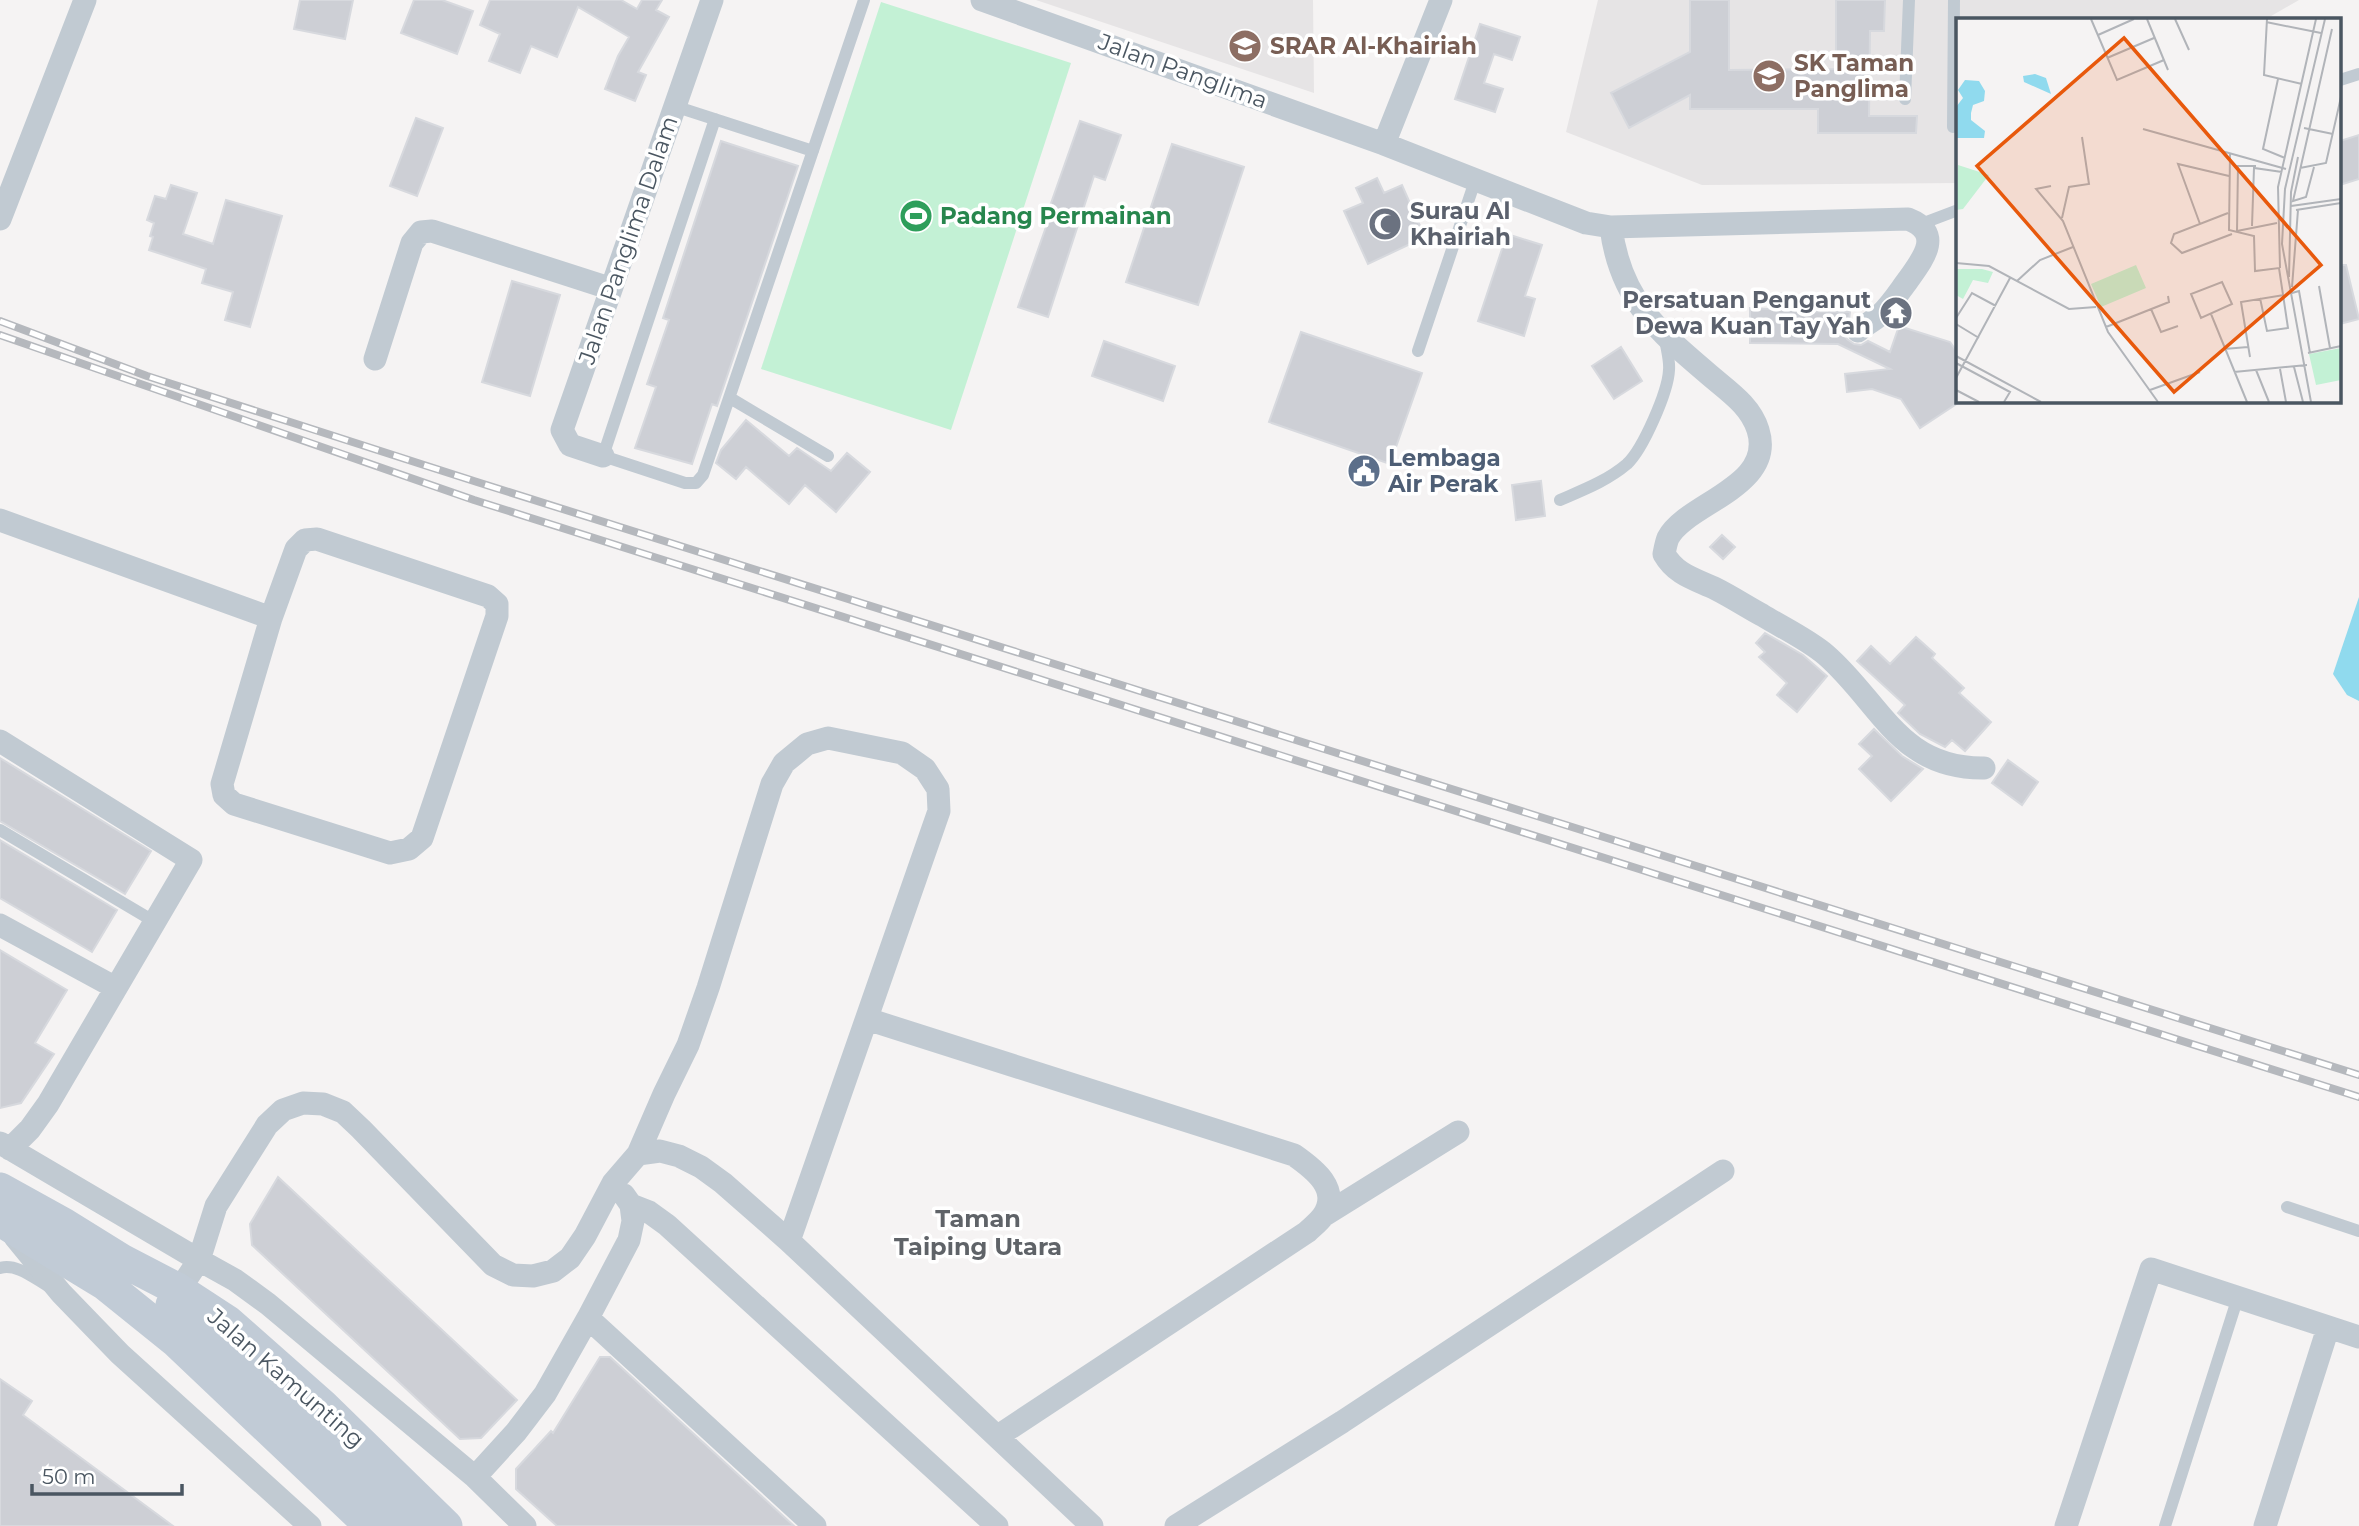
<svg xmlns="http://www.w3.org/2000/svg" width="2359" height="1526" font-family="Montserrat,sans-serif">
	<rect width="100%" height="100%" fill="#f5f3f3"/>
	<path fill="#e6e4e5" d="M1036 0H1313L1314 93Z
		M1598 0H2299L2266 19H1958V183L1702 185 1566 132Z"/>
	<path fill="#c3f1d5" d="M881 2 1071 63 951 430 761 369Z"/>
	<path fill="#90daee" d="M2359 597V701L2347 695 2333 674Z"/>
	<path fill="#cdcfd5" stroke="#d7d9de" stroke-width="2" d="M300 0H353L345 39 294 29Z
		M414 0H442L473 11 457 54 401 33Z
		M490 0H621L637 9 642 0H662L656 10 669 17 638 72 646 75 635 101 605 89 618 56 629 37 578 7 557 57 531 46 520 73 489 61 500 34 480 25Z
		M1690 0H1729V70L1836 69V0H1885L1884 31H1870L1869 116H1917L1916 133H1818V109H1690V95L1629 128 1611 93 1690 52Z
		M1480 24 1520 37 1512 60 1494 54 1484 83 1503 89 1495 112 1455 99Z
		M416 118 443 128 417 196 390 186Z
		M1080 121 1121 135 1105 180 1094 176 1048 317 1018 307 1047 224 1044 223Z
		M2359 135V179L2340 185V141Z
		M721 141 798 166 717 406 712 404 692 464 635 448 656 387 647 384 669 320 663 318Z
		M1172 144 1244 167 1198 305 1126 282Z
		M1377 178 1384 193 1402 185 1425 237 1368 264 1344 211 1363 203 1356 188Z
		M171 185 197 193 183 234 213 244 226 200 282 216 250 327 225 320 233 292 202 283 206 269 149 250 153 237 150 236 154 223 147 220 155 196 166 199Z
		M1507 234 1542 245 1525 296 1535 299 1524 336 1478 321Z
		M2340 265H2346L2359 319 2340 324Z
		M512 281 560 295 530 396 482 382Z
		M1795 293V311L1850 312 1849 320 1845 325 1844 333 1847 339 1854 344 1861 345 1868 341 1890 352 1899 326 1950 342 1958 353V403L1920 428 1901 399 1872 389 1847 392 1845 374 1890 369 1838 344 1750 343V308L1770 309V294Z
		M1301 332 1422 373 1390 464 1269 422Z
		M1104 341 1175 366 1163 401 1092 376Z
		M1621 347 1642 381 1614 399 1592 366Z
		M746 420 789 456 797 448 831 471 847 453 870 472 836 512 805 485 789 504 746 467 736 479 716 463 721 450Z
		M1541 481 1545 516 1516 520 1512 485Z
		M1722 535 1735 547 1723 559 1710 547Z
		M1765 633 1803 655 1827 676 1797 712 1777 695 1787 683 1759 657 1765 652 1756 643Z
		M1916 637 1935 654 1932 658 1964 688 1959 693 1991 722 1965 751 1952 740 1945 747 1920 734 1898 713 1905 705 1857 661 1871 646 1890 664Z
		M1874 729 1902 756 1923 769 1891 801 1859 769 1872 756 1859 744Z
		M0 758 151 851 125 894 0 821Z
		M2008 760 2038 782 2022 805 1992 783Z
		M0 840 117 910 92 952 0 898Z
		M0 950 67 990 35 1043 54 1054 21 1103 0 1108Z
		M278 1177 517 1400 481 1438 460 1439 252 1245 250 1224Z
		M600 1357H610L794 1526H557L516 1489V1469L551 1431 553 1433Z
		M0 1379 32 1401 23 1415 173 1526H0Z"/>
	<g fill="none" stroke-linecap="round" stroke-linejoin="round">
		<path stroke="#c1cad2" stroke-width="12" d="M2340 80 2359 74
			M1905 99 1909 0
			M674 106 813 151
			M715 119 603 456 685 483H696L703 475 864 0
			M1953 127 1954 0
			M1921 224 1958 210
			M1418 351 1476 178
			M730 398 828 456
			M1560 500C1583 490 1607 481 1627 464 1643 449 1668 392 1669 370 1670 360 1666 348 1665 338
			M0 830 155 922
			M2287 1207 2359 1231
			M0 1268C16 1263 34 1278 48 1286
			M2165 1526 2238 1297"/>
		<path stroke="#c1cad2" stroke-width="23" d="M982 0 1384 144 1586 223 1611 227 1908 219C1944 233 1923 259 1908 280 1899 292 1891 305 1880 315 1873 321 1865 325 1858 331
			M1384 144 1441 0
			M0 219 85 0
			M1611 227C1620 301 1660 333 1713 378 1731 393 1751 407 1758 430 1776 487 1686 503 1668 538 1666 543 1665 549 1664 554 1676 575 1695 579 1716 589 1732 597 1747 607 1762 615 1783 628 1807 639 1826 655 1881 703 1899 769 1984 768
			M375 359 412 243 421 232 432 231 609 288
			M603 456 570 445 562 430 712 0
			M0 520 271 618
			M317 539 488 596 497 604V616L422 838 409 849 390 853 234 804 224 795 222 784 271 618 296 549 305 540Z
			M0 741 191 860 48 1104 30 1129 10 1149
			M0 925 116 988
			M867 1019 1294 1155C1314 1169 1341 1189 1323 1216 1319 1222 1312 1227 1307 1232L998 1436
			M0 1143 199 1260 216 1206 267 1125 283 1110 303 1103 323 1104 343 1112 361 1129 493 1265 513 1275 533 1276 553 1271 570 1258 585 1236 613 1183 638 1154 660 1151 679 1156 701 1167 723 1183 789 1241 1092 1526
			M638 1154 664 1094 688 1045 708 988 772 784 784 763 807 744 828 738 902 753 925 769 938 789 939 811 789 1241
			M631 1205 649 1212 667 1225 997 1526
			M1323 1216 1458 1132
			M15 1237 61 1293 120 1354 310 1526
			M179 1290 199 1260 235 1280 268 1304 475 1477 525 1526
			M588 1318 815 1526
			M475 1477 516 1432 545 1394 588 1318 629 1240 633 1221 631 1205 624 1195
			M1176 1526 1342 1422 1723 1171
			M2066 1526 2151 1269 2359 1337
			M2265 1526 2328 1328"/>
		<path stroke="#c1cbd6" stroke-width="33" d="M0 1189 65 1225 123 1261 179 1290 228 1322 322 1405 446 1526
			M0 1220 105 1284 177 1342 371 1526
			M172 1305 412 1526"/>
		<defs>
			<path id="rail" d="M0 321 147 376 477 482 2359 1075
				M0 335 474 500 2359 1097"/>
		</defs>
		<use href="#rail" stroke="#b5b8bd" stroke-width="8"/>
		<use href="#rail" stroke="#fff" stroke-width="5" stroke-dasharray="16" stroke-linecap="butt"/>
	</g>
	<defs>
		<symbol id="school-disc" viewBox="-11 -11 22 22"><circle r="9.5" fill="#8d6e63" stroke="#fff"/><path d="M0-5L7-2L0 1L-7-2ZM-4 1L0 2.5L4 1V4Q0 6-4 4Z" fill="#fff"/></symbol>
		<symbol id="stadium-disc" viewBox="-11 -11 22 22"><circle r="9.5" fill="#2e9e5b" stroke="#fff"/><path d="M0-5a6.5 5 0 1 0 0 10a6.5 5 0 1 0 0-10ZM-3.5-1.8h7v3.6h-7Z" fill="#fff"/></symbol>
		<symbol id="mosque-disc" viewBox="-11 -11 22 22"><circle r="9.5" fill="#6b7280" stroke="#fff"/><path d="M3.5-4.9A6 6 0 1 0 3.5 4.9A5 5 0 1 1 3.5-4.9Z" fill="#fff"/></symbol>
		<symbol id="temple-disc" viewBox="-11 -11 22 22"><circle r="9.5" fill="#6b7280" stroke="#fff"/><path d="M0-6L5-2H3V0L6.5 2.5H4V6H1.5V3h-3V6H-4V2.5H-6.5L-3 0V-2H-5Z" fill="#fff"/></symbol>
		<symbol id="civic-disc" viewBox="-11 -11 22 22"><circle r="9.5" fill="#5c6f8a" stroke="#fff"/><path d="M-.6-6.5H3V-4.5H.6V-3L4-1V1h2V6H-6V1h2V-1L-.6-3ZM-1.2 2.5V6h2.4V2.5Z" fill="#fff"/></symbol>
	</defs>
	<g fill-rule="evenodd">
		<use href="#school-disc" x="1226" y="27" width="38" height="38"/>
		<use href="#school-disc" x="1750" y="57" width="38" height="38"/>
		<use href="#stadium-disc" x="897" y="197" width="38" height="38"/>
		<use href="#mosque-disc" x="1366" y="205" width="38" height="38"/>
		<use href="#temple-disc" x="1877" y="294" width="38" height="38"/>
		<use href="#civic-disc" x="1345" y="452" width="38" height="38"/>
	</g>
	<g text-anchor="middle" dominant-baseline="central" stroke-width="7" stroke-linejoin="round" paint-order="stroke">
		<g font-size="23" font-weight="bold" fill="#785e54" stroke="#fff" text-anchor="start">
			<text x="1270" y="46">SRAR Al-Khairiah</text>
			<text x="1794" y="63">SK Taman<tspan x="1794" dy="26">Panglima</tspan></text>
		</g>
		<g font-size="23" fill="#4a5661" stroke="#fff">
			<text transform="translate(1183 71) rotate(20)">Jalan Panglima</text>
			<text transform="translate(628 240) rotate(-71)">Jalan Panglima Dalam</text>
			<text transform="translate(286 1378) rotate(41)">Jalan Kamunting</text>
		</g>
		<g font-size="23" font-weight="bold" fill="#5b616d" stroke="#fff" text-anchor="start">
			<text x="1410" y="211">Surau Al<tspan x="1410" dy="26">Khairiah</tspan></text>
			<text x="1871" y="300" text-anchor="end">Persatuan Penganut<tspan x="1871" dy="26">Dewa Kuan Tay Yah</tspan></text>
		</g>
		<g font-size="23" font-weight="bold" fill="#27864d" stroke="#fff" text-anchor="start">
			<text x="940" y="216">Padang Permainan</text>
		</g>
		<g font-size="23" font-weight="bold" fill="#4e5e75" stroke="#fff" text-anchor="start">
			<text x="1388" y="458">Lembaga<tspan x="1388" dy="26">Air Perak</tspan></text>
		</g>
		<g font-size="24" font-weight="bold" fill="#5f6368" stroke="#fff">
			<text x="978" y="1218">Taman<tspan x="978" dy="28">Taiping Utara</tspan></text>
		</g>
	</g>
	<g transform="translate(1956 18)">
		<rect width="385" height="385" fill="#f5f3f3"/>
		<path d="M2 147 33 157 7 191 0 192ZM180 247 190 270 145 289 135 266ZM0 251H26L37 254 32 265 17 262 7 281 0 277ZM385 330V362L360 367 353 336Z" fill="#c3f1d5"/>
		<path d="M79 56 90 60 95 76 68 64 67 58ZM9 62 23 63 29 73 28 83 17 87 15 95V102L29 113 28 120H0V89L7 80 2 72Z" fill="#90daee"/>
		<path fill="none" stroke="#b1b4b9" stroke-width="2" d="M135 1 161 62 208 42M191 1 212 52M219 1 233 32M311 1 308 57 346 66M310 4 365 15M142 17 178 1M151 40 198 20M322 61 307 131 329 140M348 110 377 116M187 111 330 151M274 136 273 212 298 218 299 253 323 250 332 310 311 313 304 280M358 149 350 179 337 183 376 11M344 150 370 145 385 79M95 168 80 171 107 203 152 314 202 384M335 188 385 181M340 192 385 185M272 195 218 216 215 225 226 235 276 216M106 200 113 169 133 166 126 119M244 206 222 146 273 158M296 208 298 150 326 154M281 213 282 148H300M281 213 321 205M0 245 33 248 113 291 140 289M324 250 322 169 360 1M333 259 335 174 342 139M61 263 84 242 117 229M266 264 276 286 245 300 235 276ZM363 268 374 330M336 269 342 192M336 275 343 273 354 335M195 291 205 314 222 308M255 296 291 384M0 300 16 275 40 288M0 306 23 320M150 309 213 284 212 278M268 331 292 329M352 335 385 328M0 338 85 384M294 339 285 284 328 277M0 345 54 374 48 384M338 349 347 384M324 351 330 384M300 352 313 384M278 354 351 347M0 360 54 260M0 372 23 384M194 372 244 354M355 384 326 226 329 171 369 1"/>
		<path fill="#e8590c" fill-opacity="0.15" stroke="#e8590c" stroke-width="3.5" d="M168 20 365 247 218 374 21 148Z"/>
		<rect width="385" height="385" fill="none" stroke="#4a5661" stroke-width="3.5"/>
	</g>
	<path d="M32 1484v10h150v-10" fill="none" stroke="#4a5661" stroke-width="3.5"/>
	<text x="42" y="1484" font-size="21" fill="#4a5661" stroke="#ffffff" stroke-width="5" paint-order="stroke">50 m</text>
</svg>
